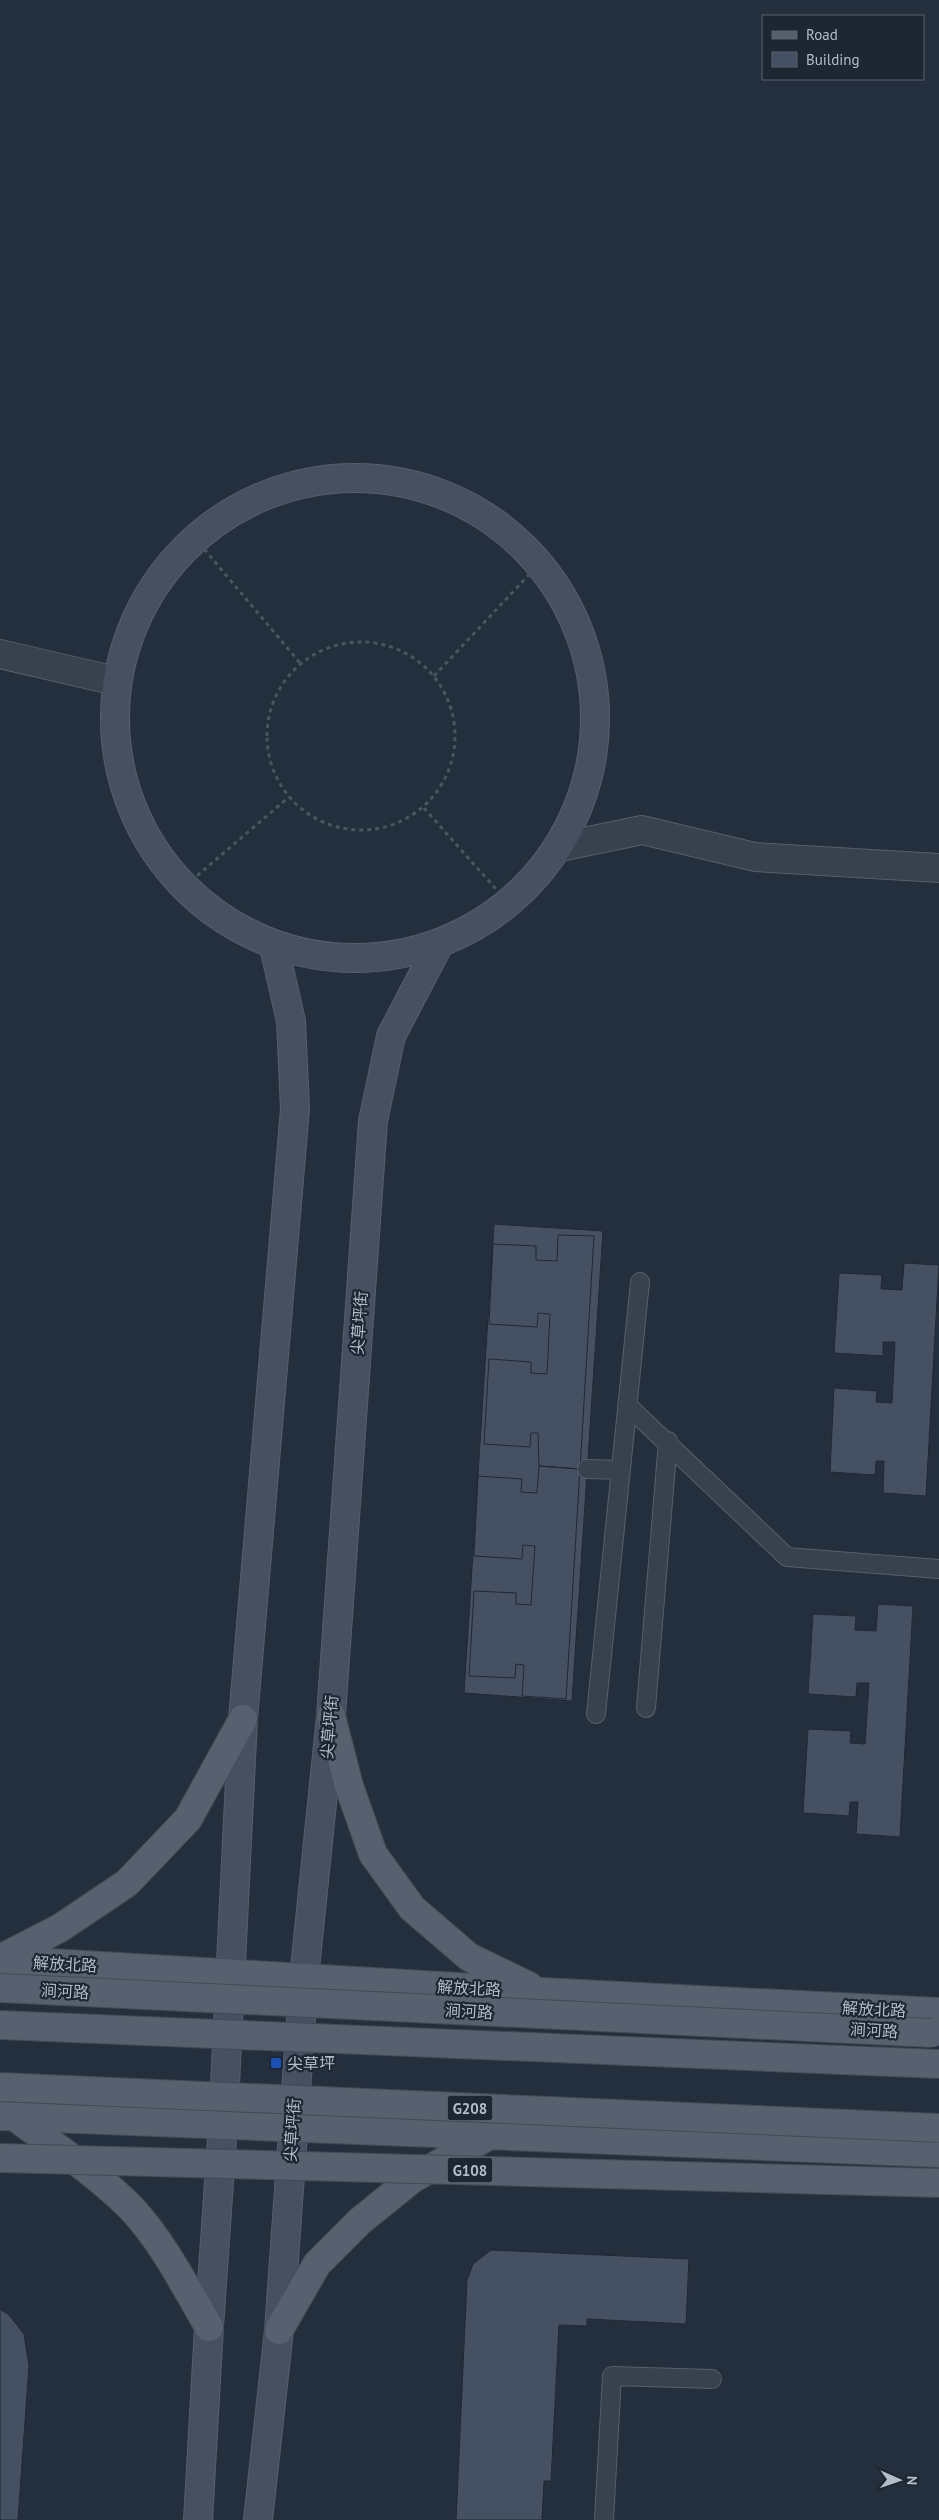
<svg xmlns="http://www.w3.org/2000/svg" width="939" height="2520" font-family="'PT Sans','Noto Sans SC',sans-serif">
	<rect width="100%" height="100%" fill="#242f3e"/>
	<path fill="#455162" stroke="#1f2835" d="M494 1224 603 1231 572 1701 464 1693Z
		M558 1235 594 1236 580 1469 539 1466 538 1433H531L530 1447 484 1444 489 1359 531 1362V1373L547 1374 550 1314 538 1313 537 1327 489 1324 493 1244 536 1246V1260L557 1261Z
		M904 1263 939 1265 926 1496 883 1493 884 1461H876L875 1475 830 1472 834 1388 877 1391 876 1402 892 1403 895 1342H883V1356L834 1353 839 1273 882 1275 881 1289 902 1290Z
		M539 1466 580 1469 566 1699 522 1696 524 1665 516 1664 515 1678 469 1676 474 1591 516 1593V1604L531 1605 535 1546 523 1545 522 1559 474 1556 478 1476 522 1479 521 1492 537 1493Z
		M878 1604 913 1606 900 1837 856 1834 858 1802H850L849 1816 803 1813 808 1729 851 1731 850 1743 865 1744 869 1683H857L856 1697 808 1694 813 1614 856 1616 855 1630 876 1631Z
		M491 2250 689 2259 686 2324 587 2319V2326L559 2325 551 2481H544L542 2520H456L467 2280 473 2264Z
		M0 2309 9 2315 24 2334 29 2366 18 2520H0Z"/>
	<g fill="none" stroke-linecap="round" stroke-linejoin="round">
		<defs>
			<path id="service" d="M627 1405 787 1557 939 1569
				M587 1469 621 1470
				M646 1708 668 1441
				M596 1714 640 1282
				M604 2520 612 2376 712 2379"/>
			<path id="minor" d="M0 654 116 681
				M560 847 642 830 755 857 939 868"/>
			<path id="secondary" d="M115 718a240 240 0 1 1 480 0a240 240 0 1 1-480 0Z
				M198 2520 209 2327 223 2125 243 1719 295 1109 291 1021 274 947
				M258 2520 279 2330 304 1978 331 1716 373 1121 391 1036 438 946"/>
			<path id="primary" d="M331 1716 349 1786 373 1854 412 1908 469 1957 529 1986
				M0 1959 60 1928 127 1883 188 1819 243 1719
				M0 1960 542 1992 939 2012
				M0 2116 939 2153
				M15 2117C54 2146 98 2174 132 2209 163 2242 186 2288 209 2327
				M279 2330 317 2264 360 2221 412 2179 490 2135"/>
		</defs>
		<use href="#service" stroke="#565f6c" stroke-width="20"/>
		<use href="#minor" stroke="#565f6c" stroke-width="30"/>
		<use href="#secondary" stroke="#565f6c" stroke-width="30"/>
		<use href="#primary" stroke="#414a57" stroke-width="30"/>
		<path stroke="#44595c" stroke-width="3" stroke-dasharray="4 4" stroke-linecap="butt" d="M194 537 300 663
			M267 736a94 94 0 1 1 188 0a94 94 0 1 1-188 0Z
			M434 676 541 562
			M424 808 510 905
			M185 886 289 797"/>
		<use href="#service" stroke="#38414e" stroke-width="18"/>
		<use href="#minor" stroke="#38414e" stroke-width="28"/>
		<use href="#secondary" stroke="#465061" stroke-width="28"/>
		<use href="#primary" stroke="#56606e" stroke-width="28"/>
		<defs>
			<path id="primary-bridge" d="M0 1988 932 2033
				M0 2025 939 2064
				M0 2087 939 2128
				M0 2158 939 2183"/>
		</defs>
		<use href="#primary-bridge" stroke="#414a57" stroke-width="30" stroke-linecap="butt"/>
		<use href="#primary-bridge" stroke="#56606e" stroke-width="28"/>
	</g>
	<rect fill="#1a4fb4" stroke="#1d2633" stroke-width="2" x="270" y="2057" width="12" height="12" rx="2.5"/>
	<g text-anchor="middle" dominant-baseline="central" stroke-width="4.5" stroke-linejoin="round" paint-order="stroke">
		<g fill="#1d2633" stroke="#878f9c" stroke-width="1">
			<rect x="447.5" y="2095.5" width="45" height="25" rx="4"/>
			<rect x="447.5" y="2157.5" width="45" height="25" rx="4"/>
		</g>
		<g font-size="15" font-weight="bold" fill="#b4bcc9">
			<text x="470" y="2108">G208</text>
			<text x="470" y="2170">G108</text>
		</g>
		<g font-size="16" fill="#b4bcc9" stroke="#1d2633">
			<text transform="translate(359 1323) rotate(-86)">尖草坪街</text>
			<text transform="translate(329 1727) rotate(-85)">尖草坪街</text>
			<text transform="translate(65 1964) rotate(3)">解放北路</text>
			<text transform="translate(469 1988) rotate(3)">解放北路</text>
			<text transform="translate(65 1991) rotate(3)">涧河路</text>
			<text transform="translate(874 2009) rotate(3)">解放北路</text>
			<text transform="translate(469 2011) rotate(3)">涧河路</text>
			<text transform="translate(874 2030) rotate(3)">涧河路</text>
			<text transform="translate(292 2130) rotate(-86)">尖草坪街</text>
		</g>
		<g font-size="16" fill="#b4bcc9" stroke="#1d2633" text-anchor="start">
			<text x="287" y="2063">尖草坪</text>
		</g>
	</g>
	<rect x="762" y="15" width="162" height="65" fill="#1d2633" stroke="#59626f"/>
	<rect x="772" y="31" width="25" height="8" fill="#56606e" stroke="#59626f"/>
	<text x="806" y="40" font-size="15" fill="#b4bcc9">Road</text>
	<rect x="772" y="52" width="25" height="15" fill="#455162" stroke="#59626f"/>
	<text x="806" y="65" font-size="15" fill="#b4bcc9">Building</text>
	<g transform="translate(899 2480) rotate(92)" stroke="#1d2633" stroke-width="4" paint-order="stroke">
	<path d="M0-4L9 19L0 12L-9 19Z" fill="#b4bcc9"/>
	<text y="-8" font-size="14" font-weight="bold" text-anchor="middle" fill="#b4bcc9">N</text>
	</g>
</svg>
